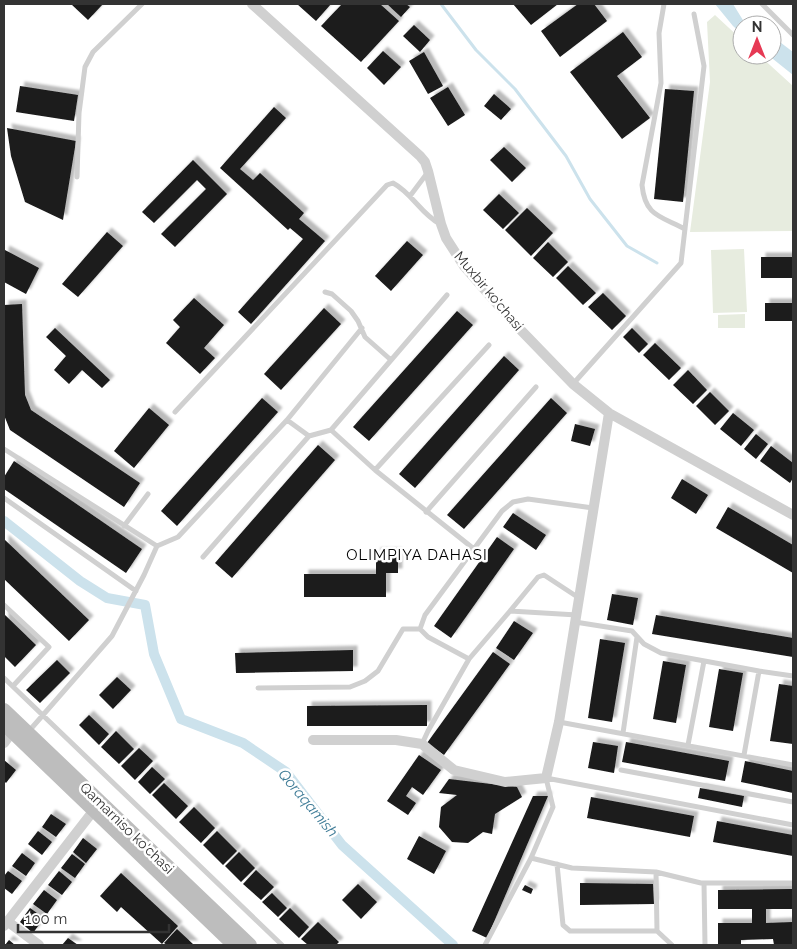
<svg xmlns="http://www.w3.org/2000/svg" width="797" height="949" font-family="Raleway,sans-serif">
	<defs>
		<filter id="shadow"><feDropShadow dx="4.5" dy="-4.5" stdDeviation="1" flood-color="#0004"/></filter>
	</defs>
	<rect width="100%" height="100%" fill="#fff"/>
	<path fill="#e7ecdf" d="M715 15 742 40V55H759L793 86V231L690 232 710 82 707 22Z
		M744 249 747 312 713 313 711 250Z
		M745 314V328H718V315Z"/>
	<path fill="#cce2ec" d="M715 4H733L746 25H742V34L733 26Z
		M772 36 793 52V75L768 55H772Z"/>
	<g fill="none" stroke-linecap="round" stroke-linejoin="round">
		<path stroke="#cce2ec" stroke-width="3" d="M441 4 476 50 515 89 566 156 590 199 627 246 657 263"/>
		<path stroke="#cce2ec" stroke-width="10" d="M4 521 80 581 107 598 145 605 154 654 181 719 243 743 286 772 342 845 453 945"/>
	</g>
	<path fill="#1a1a1a" filter="url(#shadow)" d="M71 4H103L88 20Z
		M297 4H331L316 21Z
		M342 4H380L399 21 361 62 321 26Z
		M387 4H406L410 7 401 17Z
		M513 4H558L531 25Z
		M578 4H594L607 21 560 57 541 31Z
		M414 25 430 40 420 52 403 36Z
		M623 32 642 57 617 76 650 118 622 139 570 72Z
		M383 51 401 67 384 85 367 68Z
		M424 52 443 86 428 94 409 61Z
		M20 86 78 95 74 121 16 112Z
		M448 87 465 115 448 126 430 98Z
		M665 89 694 91 683 202 654 199Z
		M494 94 511 109 501 120 484 106Z
		M274 107 286 118 240 169 253 180 260 173 304 213 299 219 325 241 251 324 238 312 303 239 290 228 288 230 220 168Z
		M7 128 76 141 63 220 25 202 11 156Z
		M504 147 526 168 512 182 490 160Z
		M193 160 227 194 175 247 161 234 206 189 197 180 154 223 142 212Z
		M499 194 519 213 503 229 483 210Z
		M527 208 553 233 531 256 505 230Z
		M107 232 123 246 78 297 62 284Z
		M407 241 423 255 391 291 375 276Z
		M548 242 568 262 553 277 533 258Z
		M5 250 39 268 26 294 4 282V253Z
		M761 257H793V278H761Z
		M568 266 596 293 583 305 556 278Z
		M603 293 626 316 612 330 588 307Z
		M194 298 224 325 204 348 215 358 200 374 166 343 180 327 173 320Z
		M765 303H793V321H765Z
		M22 304 25 395 31 410 140 483 124 507 10 430 4 415V305Z
		M324 308 341 324 281 390 264 374Z
		M457 311 473 325 369 441 353 427Z
		M55 328 110 380 102 388 82 370 69 384 54 370 66 356 46 337Z
		M632 328 648 344 639 353 623 337Z
		M655 343 681 368 669 380 643 355Z
		M504 356 519 370 415 488 399 474Z
		M688 370 707 390 693 404 673 385Z
		M710 392 729 411 715 425 696 406Z
		M262 398 278 412 177 526 161 511Z
		M551 398 567 413 464 529 447 515Z
		M149 408 169 425 134 468 114 451Z
		M733 413 754 430 741 446 720 429Z
		M575 424 595 429 590 446 571 441Z
		M756 434 768 444 756 459 744 449Z
		M318 445 335 460 232 578 215 563Z
		M771 446 793 463V478L790 483 760 461Z
		M14 461 142 549 126 573 4 489V477Z
		M682 479 708 495 696 514 671 498Z
		M728 507 793 545V573L716 528Z
		M513 513 546 535 536 550 503 527Z
		M497 537 514 549 451 638 434 626Z
		M4 539 89 620 69 641 4 579Z
		M376 552H398V573H386V597H304V574H376Z
		M612 594 638 598 633 625 607 620Z
		M4 614 36 645 15 667 4 656Z
		M656 615 793 638V657L652 634Z
		M514 621 533 633 514 660 496 648Z
		M600 639 625 643 612 722 588 718Z
		M353 650V671L236 673 235 653Z
		M493 652 510 664 444 755 427 743Z
		M57 660 70 673 40 703 26 690Z
		M663 661 686 665 676 723 653 719Z
		M719 669 743 673 733 731 709 727Z
		M117 677 131 690 113 709 99 695Z
		M779 684 793 686V744L770 741Z
		M427 705V726H307V706Z
		M89 715 109 734 99 745 79 725Z
		M116 731 134 749 119 764 101 747Z
		M593 742 618 746 614 773 588 768Z
		M626 742 729 761 725 781 622 762Z
		M139 748 153 761 135 780 121 766Z
		M419 755 441 770 423 795 412 787 406 796 416 803 408 815 387 801Z
		M4 760 16 770 6 783 4 781Z
		M745 761 793 771V793L741 782Z
		M152 767 165 779 150 794 138 782Z
		M449 779 517 787 522 797 495 814 492 834 483 832 468 843 452 842 439 827 441 807 457 795 439 793Z
		M164 783 188 806 176 819 152 795Z
		M700 788 744 796 742 807 698 798Z
		M533 796H548L487 938 472 931Z
		M591 797 694 816 690 837 587 818Z
		M194 807 215 828 201 843 179 822Z
		M51 814 66 824 56 837 42 827Z
		M717 821 793 835V856L713 842Z
		M38 831 52 842 42 855 28 844Z
		M217 831 237 851 223 865 203 845Z
		M419 836 446 851 434 874 407 859Z
		M83 838 97 849 86 863 73 852Z
		M239 852 255 868 241 882 225 866Z
		M22 853 35 863 26 876 12 866Z
		M72 854 85 864 75 878 61 868Z
		M256 870 274 887 261 900 243 884Z
		M8 871 22 881 12 894 4 888V876Z
		M59 871 72 882 62 895 48 885Z
		M121 873 178 926 162 944 121 907 117 912 100 896Z
		M580 883 653 884 654 904 580 905Z
		M358 884 377 902 361 919 342 900Z
		M525 885 533 889 531 894 522 890Z
		M793 889V909H766V923L793 922V945H774L773 939 741 940V945H718V923H752V909H718V890Z
		M44 890 57 900 47 914 33 904Z
		M272 893 287 908 278 917 262 902Z
		M30 908 44 918 33 933 20 922Z
		M290 908 309 927 299 938 279 919Z
		M318 922 339 942 336 945H308L301 939Z
		M177 929 194 945H167L164 943Z
		M68 938 78 945H62Z
		M9 940 15 945H5Z"/>
	<g fill="none" stroke-linecap="round" stroke-linejoin="round">
		<path stroke="#d0d0d0" stroke-width="5" d="M664 4 659 33 661 83 642 185C645 216 660 216 685 229
			M762 4 793 35
			M77 177 79 113 85 67 93 52 142 4
			M410 196 428 172
			M325 292 332 294 351 311 358 321 365 337 391 360
			M573 384 681 263 704 66 694 14
			M175 412 387 185 393 183C412 193 421 214 440 224
			M331 430 375 470 474 549
			M309 436 287 420 362 328
			M4 449 157 546
			M375 470 489 345
			M4 498 136 591
			M426 512 536 387
			M124 526 148 494
			M203 557 309 436 331 430 447 295
			M4 605 49 647 13 686
			M510 611 538 577 544 575 579 598
			M575 622 632 631 644 644 661 653 759 671
			M469 659 428 637 420 629 425 615 502 511 513 502 528 499 593 508
			M4 678 282 945
			M258 688 350 687 365 681 378 671 403 629H420
			M559 722 793 765
			M29 731 112 636 144 575 157 546 178 537 287 420
			M623 733 637 637
			M422 744 428 731 469 659 510 611 577 615
			M688 745 704 661
			M744 755 759 671 793 676
			M621 770 793 802
			M531 858 572 868 656 872 701 883H793
			M557 864 563 925 570 931H657L672 945
			M656 872 657 931
			M704 883 705 945
			M485 945 531 858 553 807 546 778 793 825"/>
		<path stroke="#d0d0d0" stroke-width="10" d="M252 4 420 156 425 162 428 171 441 224 446 238 464 266 512 321 573 384 609 413 793 515
			M313 740H396L422 744 454 770 505 782 546 778 559 722 609 413
			M4 743 12 732
			M7 921 39 945
			M4 926 94 810"/>
		<path stroke="#bdbdbd" stroke-width="14" d="M4 710 250 945
			M4 724 234 945"/>
	</g>
	<g text-anchor="middle" dominant-baseline="central" stroke-width="5" stroke-linejoin="round" paint-order="stroke">
		<g font-size="14" fill="#333" stroke="#fff">
			<text transform="translate(489 291) rotate(50)">Muxbir ko'chasi</text>
			<text transform="translate(127 828) rotate(44)">Qamarniso ko'chasi</text>
		</g>
		<g font-size="15" letter-spacing="1" fill="#000" stroke="#fff">
			<text x="417" y="555">OLIMPIYA DAHASI</text>
		</g>
		<g font-size="15" font-style="italic" fill="#3f7c97" stroke="#fff">
			<text transform="translate(308 803) rotate(50)">Qoraqamish</text>
		</g>
	</g>
	<rect width="797" height="949" fill="none" stroke="#333333" stroke-width="10"/>
	<g transform="translate(757 40)"><circle r="24" fill="#ffffff" stroke="#adadad"/>
	<path d="M0-4L9 19L0 12L-9 19Z" fill="#e63954"/>
	<text y="-8" font-size="14" font-weight="bold" text-anchor="middle" fill="#333333">N</text>
	</g>
	<path d="M18 924v8h151v-8" fill="none" stroke="#333333" stroke-width="2.5"/>
	<text x="25" y="924" font-size="15" fill="#333333" stroke="#ffffff" stroke-width="4" paint-order="stroke">100 m</text>
</svg>
